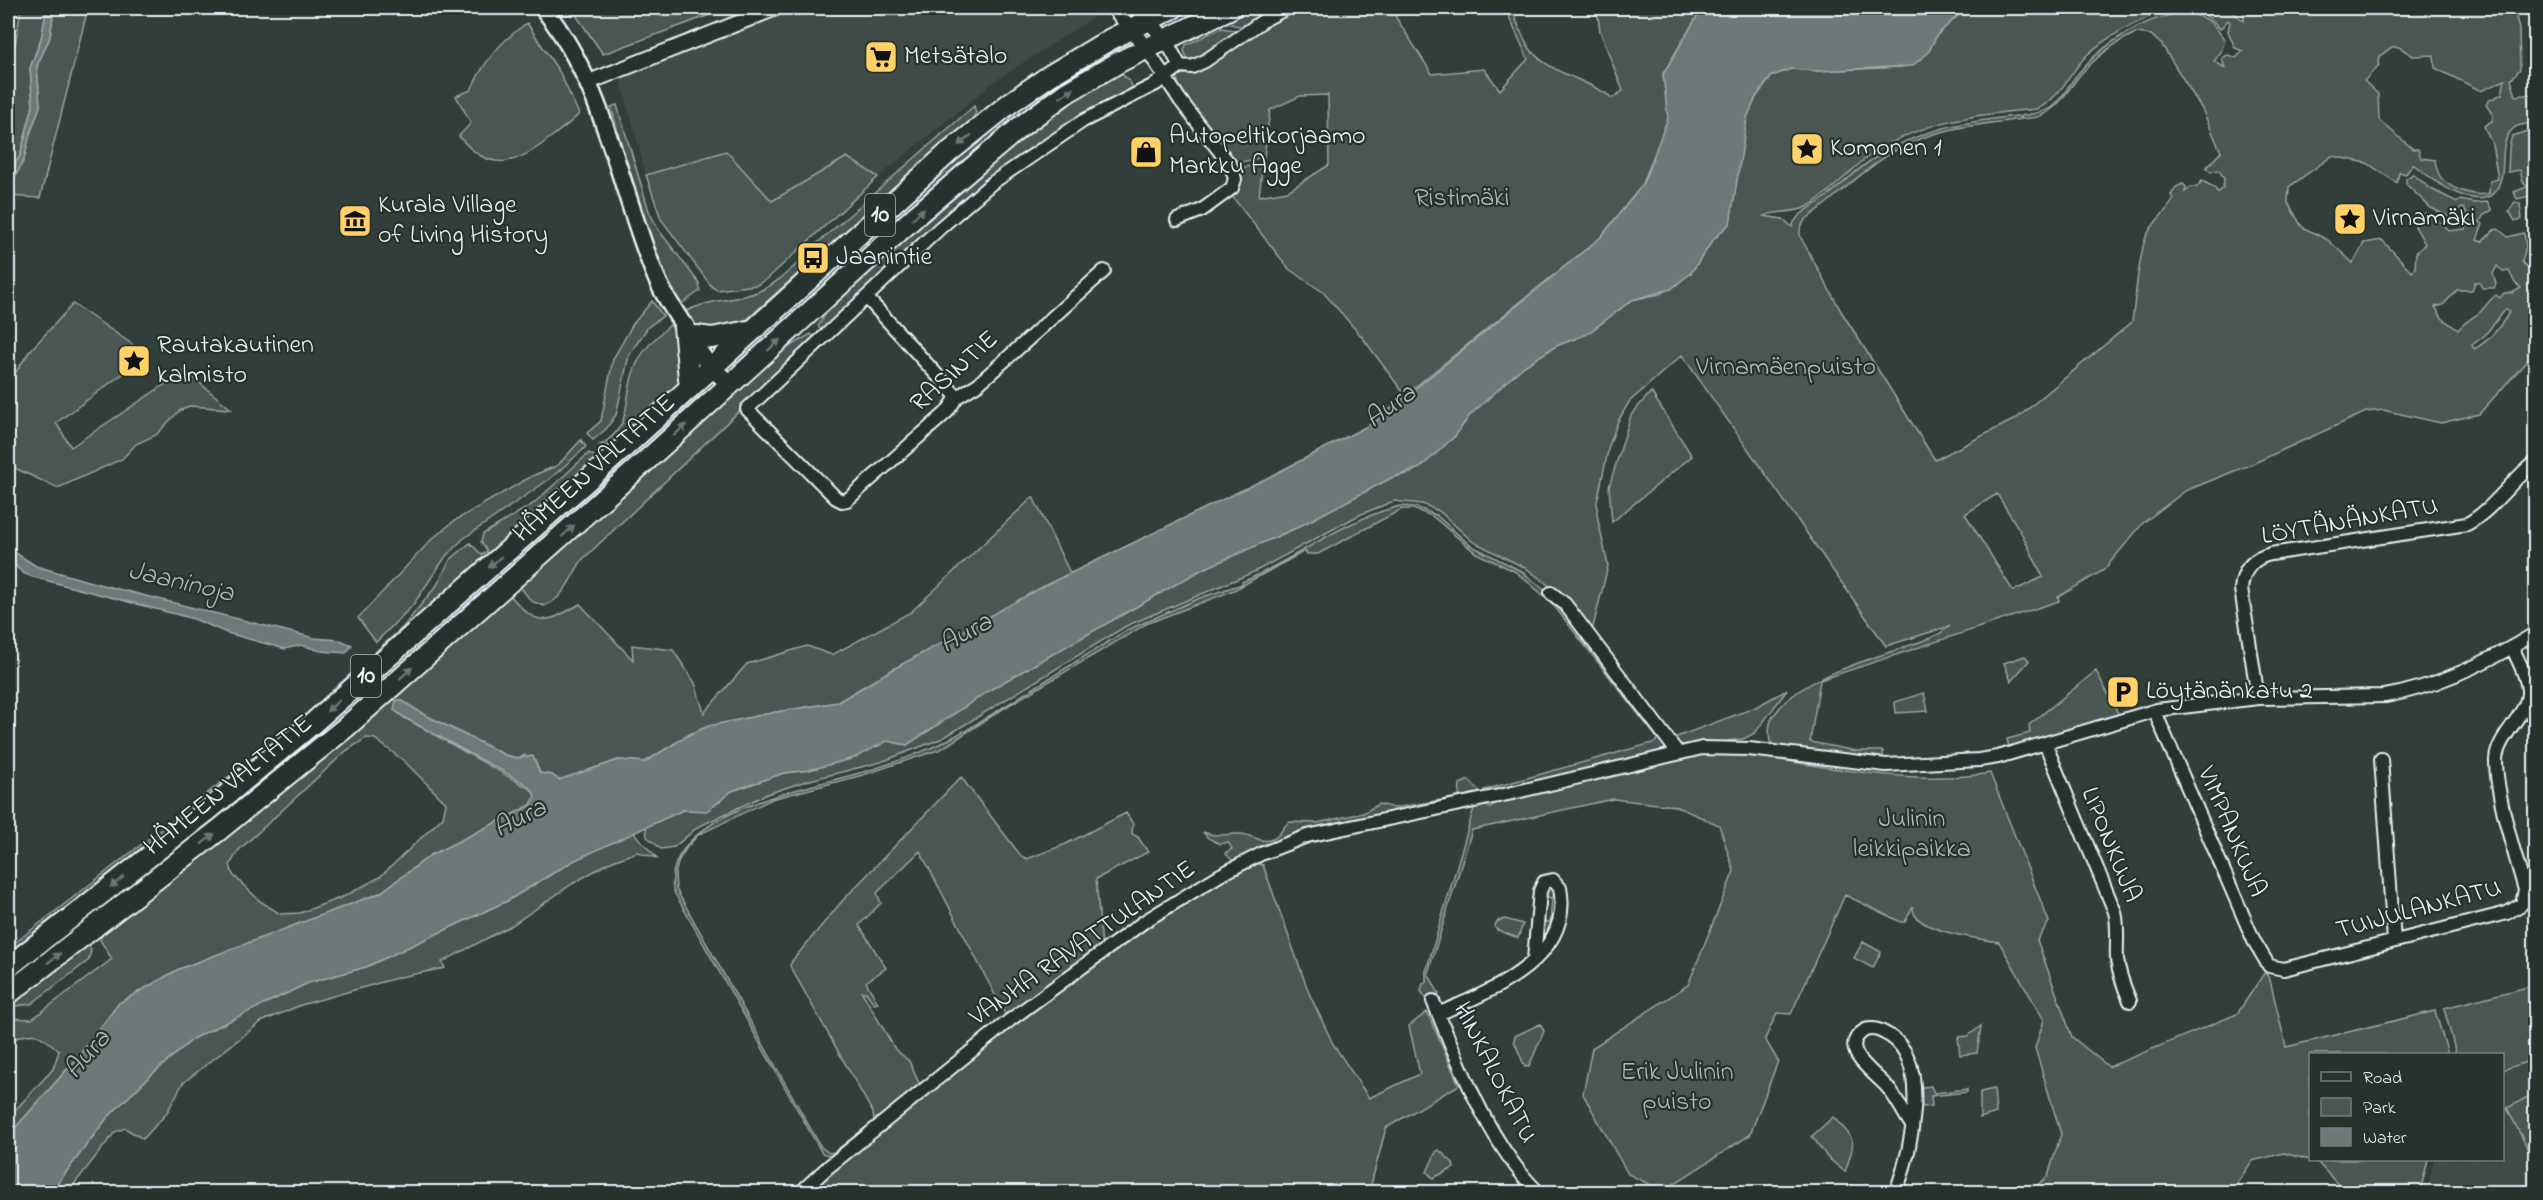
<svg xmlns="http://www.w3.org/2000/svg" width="2543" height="1200" font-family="'Indie Flower',sans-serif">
	<rect width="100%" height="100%" fill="#323e39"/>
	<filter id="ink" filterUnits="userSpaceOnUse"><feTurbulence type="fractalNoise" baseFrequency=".0167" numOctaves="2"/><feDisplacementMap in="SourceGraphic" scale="12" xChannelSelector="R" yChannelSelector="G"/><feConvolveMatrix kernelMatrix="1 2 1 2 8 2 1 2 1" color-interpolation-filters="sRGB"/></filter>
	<g filter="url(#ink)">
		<path fill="#3f4b46" d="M801 8H1094L1095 13 1094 17 995 81 878 177 847 157 772 201 726 151 646 175 620 77Z
			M2535 1059V1192H2427L2434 1160H2502L2503 1070Z"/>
		<path fill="#495651" stroke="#98a4a4" stroke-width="1.5" fill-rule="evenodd" d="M21 8H47L41 39 30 68 33 106 20 156 8 174V88Z
			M54 8H88L40 198 8 196V183L15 177 40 106 37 66 50 37Z
			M571 8H729L603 54Z
			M1251 8H1281L1244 27 1226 23Z
			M1292 8H1390L1432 74 1484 69 1500 90 1528 59 1505 8H1511C1517 21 1522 38 1531 50 1548 73 1590 80 1612 98L1623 91 1600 31 1597 8H1713L1699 13 1663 74 1668 118 1643 184 1601 237 1405 395 1362 337 1323 292 1289 269 1231 195 1239 189 1236 169 1263 163 1259 196 1288 191 1329 165 1328 95 1300 96 1270 110 1264 157 1237 163 1232 161C1217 143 1172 97 1178 74L1193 72Z
			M1966 8H2232L2231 11 2244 21 2245 8H2519L2514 9 2519 29 2520 69 2511 80 2516 96 2535 94V123C2526 124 2516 124 2510 132 2500 145 2505 162 2501 178 2490 225 2431 179 2413 164L2406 174 2399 172 2397 183 2367 163 2332 156 2289 187 2288 203 2302 227 2328 240 2353 263 2364 243 2382 240 2412 272 2415 268 2416 253 2425 244 2415 226 2416 217 2425 213 2440 222 2449 231 2465 229 2469 220 2464 208H2462L2450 217 2431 208 2406 184V179L2413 174 2431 189 2457 202 2460 200 2475 203 2487 202 2492 210 2483 216 2480 222 2483 224 2477 240 2482 242 2494 230 2498 229 2508 237 2524 233 2526 247 2522 262 2533 274 2535 272V352L2479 414 2441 423 2383 410 2366 412 2252 464 2185 491 2143 523 2104 570 2058 597 2059 601 1820 680 1810 742 1856 751H1883V760L1778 747 1770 742C1769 732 1768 723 1774 715 1799 678 1864 662 1904 647 1920 642 1938 637 1950 626L1886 646 1682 355 1629 402 1618 421 1609 446 1597 502V515L1608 566 1592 631 1567 599 1527 569 1472 541 1439 511 1422 504 1394 501 1359 515 1256 571 1126 626 943 738 881 762 806 781 767 794 698 827 674 847 661 849 647 837 646 827 683 810H707L732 791 784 773 809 770 854 758 887 741 907 745 993 688 1201 570 1296 528 1391 478 1411 473 1455 436 1470 415 1524 366 1556 346 1587 334 1632 300 1660 294 1691 273 1713 240 1730 223 1747 118 1756 97 1772 76 1791 69 1817 71 1903 67 1928 53 1937 35ZM2177 8C2198 11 2207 12 2220 29L2228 20 2230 22 2228 31 2235 48 2243 51 2236 58 2228 55 2222 58 2225 68 2214 61 2221 52 2225 40C2219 33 2214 23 2206 19 2167 0 2106 41 2081 70 2070 81 2064 97 2052 107 2043 113 2032 114 2021 116V118L2017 116C1963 122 1919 129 1873 159 1856 170 1842 185 1826 197 1815 206 1796 213 1792 227L1783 219 1764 216C1775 210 1794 214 1807 207 1830 194 1847 173 1868 157 1918 121 1977 114 2037 109 2061 98 2069 73 2087 55 2111 33 2138 22 2167 9ZM2136 33 2151 35 2162 45 2202 109 2221 152 2206 168 2211 172 2219 170 2224 179 2223 188 2218 193 2214 187 2202 181 2197 187H2191L2185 192 2186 187 2183 184 2176 187 2171 195 2174 199C2166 213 2153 221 2146 237 2139 254 2135 301 2132 322L2017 418 1935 460 1841 311 1801 238C1798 231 1801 226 1805 220 1836 198 1863 169 1896 150 1940 125 1989 124 2038 117 2061 107 2065 93 2080 75 2096 57 2114 43 2136 33ZM2392 47H2399L2413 56 2434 55 2435 68 2481 91 2505 80 2502 94 2488 101 2486 105 2493 115 2492 121 2484 126 2492 144 2498 179 2490 181 2489 193C2477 198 2455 190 2444 181 2438 176 2436 168 2435 160L2421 158 2418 149H2413L2379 120 2378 94 2364 81 2379 65 2380 56ZM2497 266 2503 272 2509 271 2515 283 2521 288 2512 293H2504L2500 298 2496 295C2488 301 2485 308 2478 314 2470 319 2465 322 2458 330L2442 318 2435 307 2443 305 2457 290H2472L2475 282H2479L2482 288H2494L2496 284 2493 274ZM2506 309 2510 311C2501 326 2490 341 2474 349L2472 345 2484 336ZM1997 494 2022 534 2043 577 2013 591 1965 514Z
			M527 23 560 73 579 114C571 123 560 130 550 138 517 165 489 174 459 136L471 123 456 96 471 90C484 61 501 41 527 23Z
			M1221 28 1240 31C1227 40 1203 64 1187 58L1184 50 1186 45Z
			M1108 48 1111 52C1043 92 983 143 925 197L916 198 917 192 1011 111Z
			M1119 71 1130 82 1133 89 1063 129 822 332 818 326 830 307 971 176 1039 121Z
			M617 105 649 211 658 229 699 283 700 291 680 305C643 246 630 173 611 107Z
			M974 106 976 113 967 127 851 231 815 255 813 247Z
			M2530 130 2535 132V135L2529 140 2535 153V195L2517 199 2514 192 2527 187 2523 182 2520 170 2508 172 2509 147 2512 136Z
			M726 151 772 201 847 157 878 177 767 279 757 285 717 290 712 287 661 219 646 175Z
			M2515 202 2520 204 2522 219 2519 221H2515L2509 211Z
			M901 207 905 208V216L746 360 730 365 729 363Z
			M806 256 811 262 745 321 733 328 705 331 692 323 685 312C711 298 732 302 757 292 776 285 791 269 806 256Z
			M652 301 663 316 648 327 629 355 616 415 606 429 593 440 587 433 601 421 613 359 633 324Z
			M73 304 148 355 56 423 71 447 185 371 231 409 189 406 179 411 156 435 136 444 122 459 58 488 8 465V378L16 372 29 352Z
			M670 325 675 332 682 374 679 382 675 389 613 446 600 445C635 426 622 398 635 368 642 350 655 338 670 325Z
			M811 334 814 337 812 342 582 560C571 577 564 599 544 606L531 601 519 585 775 355Z
			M705 384 707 386 703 392 633 458 626 459Z
			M1651 392 1692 456 1612 522 1609 487 1631 415Z
			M581 440 586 447 551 478 463 539 446 556 413 605 376 642 358 618 432 539 454 521 532 476 558 465Z
			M589 453 594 456V461L288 735 208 799 8 955V948L286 732 403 627 437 585 450 560 470 543 482 555 487 551 481 542 483 534 533 504Z
			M609 474 604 487 340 722 8 985V976Z
			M1033 497 1070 573 890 671 838 702 776 712 709 726 690 734 645 762 618 760 559 780 552 775 540 773 538 768 525 755 517 758 505 755 423 714 401 700 394 710 405 718 532 790 535 796 531 805 431 855 380 893 179 969 119 1003 78 1057 8 1136V1118L53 1069 59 1051C39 1032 32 1030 8 1042V1018L32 1019 112 959 100 940 103 933 113 923 329 755 509 594C537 627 544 625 580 604L633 660 632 645 673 650 695 683 704 713 747 664 807 646 832 655 911 612ZM366 738 375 739 404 761 446 803 443 817 380 877 345 896 300 913 280 914 260 901 233 875 230 865 238 851 346 751Z
			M1400 506 1416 507 1436 515 1470 545 1521 571 1557 600 1666 745 1665 750 1485 794 1484 790 1656 742 1657 738 1551 602 1516 572 1476 553 1432 516 1413 509H1402L1318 554H1307L1305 551 1234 590 1146 624 1009 705 941 749 863 775 772 799 698 835 687 847 679 860 675 874 676 889 821 1147 829 1153 834 1152 874 1121 873 1113 790 966 792 961 844 899 961 777 1021 856 1027 859 1066 844 1126 813 1133 824 1132 834 1138 837 1148 852 1096 879 1102 947 1006 1016 920 851 877 893 881 903 859 925 886 968 866 982 878 1003 874 1004 866 992H862L895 1049 909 1061 919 1083 928 1084 833 1157 822 1153 673 890C662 811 813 787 867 771 901 760 934 749 964 731L966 732 968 729 1127 630 1200 598 1242 584V582C1296 559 1342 520 1400 506Z
			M2025 656 2029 661 2011 681 2004 663Z
			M2096 671 2119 715 2009 748 2007 739 2030 733 2029 725Z
			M1787 690 1755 733 1743 739 1686 747 1671 739 1754 708Z
			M1924 693 1928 711 1896 713 1895 702Z
			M1732 752C1810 764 1912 787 1990 773L2049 922 2037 940 2072 1037 2109 1067 2237 1014 2265 972 2270 980 2286 1047 2435 1011 2448 1054H2310V1160H2428L2420 1192H2345L2317 1162 2284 1153 2252 1161 2231 1192H2029L2048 1176 2061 1134 2035 1048 2044 1020 1999 942C1981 939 1925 932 1915 915 1913 912 1913 909 1913 906L1905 922H1901L1845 895 1791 1014 1777 1013 1765 1039 1778 1061 1750 1135 1663 1191 1628 1174 1583 1094 1592 1048 1688 985 1734 871 1719 825 1675 806 1613 799 1472 830 1428 973 1439 994 1425 997 1421 991 1423 983H1426V971L1474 808 1349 832 1482 803 1490 808 1492 807V802L1673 758Z
			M1469 780 1480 792 1477 797 1369 817 1235 863 1225 853 1232 849 1228 842 1220 844 1208 838 1203 832C1217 838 1227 833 1241 834 1252 835 1262 844 1273 839 1281 835 1283 826 1289 822L1317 823 1363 813 1379 804 1394 808 1459 797 1460 784Z
			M633 832 657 858 637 852 608 863 572 884 512 925 442 962 445 968 400 977 347 992 301 1005 261 1022 183 1083 166 1114 143 1139 125 1128 115 1132 68 1192H51L107 1118 149 1077 194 1038 308 983 366 967 507 901 573 861Z
			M1255 863 1263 865 1309 993 1333 1044 1369 1098 1420 1074 1409 1026 1427 1012 1459 1085 1386 1128 1369 1192H833L819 1183 841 1162 1011 1025 1105 956 1183 901Z
			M1548 886 1555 888 1556 918 1544 944 1539 941 1542 922H1550L1552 898 1544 897Z
			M1505 919 1523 924 1518 938 1497 930 1494 926 1498 921Z
			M1863 942 1881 952 1873 968 1854 958Z
			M87 944 91 949 89 960 31 1004 8 1007 10 1001Z
			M2535 985V1059L2503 1070 2502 1054H2456L2444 1008Z
			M1540 1024 1544 1031 1529 1066 1525 1067 1514 1041 1515 1036Z
			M1981 1026 1977 1053 1960 1055 1958 1037 1968 1036Z
			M1931 1086 1934 1093 1967 1089V1092L1931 1096 1932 1106 1924 1107 1918 1104 1919 1091 1922 1087Z
			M1994 1089 1996 1113 1980 1118V1092Z
			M2535 1093V1163L2507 1108Z
			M1833 1117C1857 1142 1856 1138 1845 1172L1827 1157 1812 1136Z
			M1439 1150 1453 1163 1454 1168 1433 1178 1427 1172 1436 1152Z"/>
		<path fill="#6d7978" stroke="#9ea9ab" stroke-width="1.5" d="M47 8H54L50 37 37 66 40 106 30 134 24 160 15 177 8 183V174L20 156 33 106 30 68 41 39Z
			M1713 8H1750L1764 12 1770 8H1966L1937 35 1928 53 1912 66 1817 71 1791 69 1772 76 1756 97 1747 118 1730 223 1713 240 1691 273 1671 289 1632 300 1587 334 1556 346 1524 366 1470 415 1455 436 1420 468 1391 478 1296 528 1201 570 993 688 907 745 887 741 854 758 809 770 784 773 732 791 707 811 683 810 573 861 507 901 366 967 308 983 194 1038 149 1077 107 1118 51 1192H8V1136L78 1057 119 1003 179 969 380 893 431 855 531 805 535 796 532 790 524 783 405 718 394 710 396 700H401L423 714 505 755 517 758 533 756 540 773 552 775 559 780 619 760 645 762 690 734 709 726 776 712 838 702 890 671 1044 586 1267 478 1373 423 1601 237 1643 184 1668 118 1663 74 1699 13Z
			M8 548 36 566 98 584 314 638 340 640 352 645 346 653 321 651 301 645 285 649 227 633 194 619 33 577 23 573 8 559Z"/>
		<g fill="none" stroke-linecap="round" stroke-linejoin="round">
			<defs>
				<path id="minor" d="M1165 39 1180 66
					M1146 48 1180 100 1231 166 1235 179 1232 188 1202 210 1177 220
					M1104 271 1004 361 978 384 957 397 947 412 847 500 842 501 836 498 747 409 941 227 992 183 1083 121 1156 84 1180 66 1192 67 1205 61 1264 20 1287 8
					M867 298 957 397
					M1551 593 1565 604 1678 753
					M2258 698 2241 589C2243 569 2253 558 2271 554L2467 524C2494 509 2511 480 2536 461
					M2157 710 2158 719 2254 941 2269 966 2284 969 2507 913 2522 904 2525 890C2515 854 2496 796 2496 760 2497 735 2530 713 2528 690 2527 675 2518 661 2512 647
					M2045 743 2115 912C2119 929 2116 943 2117 960 2119 974 2124 987 2130 1001
					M2381 759 2394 941
					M1433 1001C1459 1064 1489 1144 1538 1192
					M1438 1014C1489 992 1574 959 1560 888L1553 880 1544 882 1540 891 1534 959
					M801 1192 827 1168 1010 1020 1145 921 1220 875 1261 854 1307 836 1508 794 1702 748 1749 749 1886 765 1979 760 1998 757 2157 710 2258 698 2385 696C2438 687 2490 661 2536 633
					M1896 1192C1910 1154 1932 1063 1890 1036 1881 1031 1875 1027 1865 1030 1835 1049 1876 1073 1888 1088 1897 1099 1903 1112 1911 1124"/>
				<path id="tertiary" d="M1114 8 1146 48
					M1137 8 1165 39
					M589 82 776 8"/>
				<path id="secondary" d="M543 8C606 86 618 186 656 277 663 295 675 311 685 328 701 354 705 365 731 384"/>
				<path id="trunk" d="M684 327 690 388
					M696 336 712 338 753 330
					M8 967 206 812 312 724 608 462 948 153 1010 103 1049 76 1109 40 1173 8
					M8 994 219 830 345 728 648 459 918 214 1020 127 1066 93 1121 61 1231 8"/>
			</defs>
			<use href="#minor" stroke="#e8f1f8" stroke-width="16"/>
			<use href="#tertiary" stroke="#e8f1f8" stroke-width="18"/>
			<use href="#secondary" stroke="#e8f1f8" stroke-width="21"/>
			<use href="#trunk" stroke="#e8f1f8" stroke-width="24"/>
			<use href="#minor" stroke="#26332d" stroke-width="12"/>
			<use href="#tertiary" stroke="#26332d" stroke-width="14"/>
			<use href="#secondary" stroke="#26332d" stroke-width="16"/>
			<use href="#trunk" stroke="#26332d" stroke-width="20"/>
		</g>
		<defs><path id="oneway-solid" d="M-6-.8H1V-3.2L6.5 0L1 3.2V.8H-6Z" transform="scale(1.5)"/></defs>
		<g fill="#6a7674">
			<use href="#oneway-solid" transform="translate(1067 93) rotate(-33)"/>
			<use href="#oneway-solid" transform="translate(965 140) rotate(141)"/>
			<use href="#oneway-solid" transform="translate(918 214) rotate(-42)"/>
			<use href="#oneway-solid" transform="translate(774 345) rotate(-42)"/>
			<use href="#oneway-solid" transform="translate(680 430) rotate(-43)"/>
			<use href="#oneway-solid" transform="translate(568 531) rotate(-42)"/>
			<use href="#oneway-solid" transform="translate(495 562) rotate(139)"/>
			<use href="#oneway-solid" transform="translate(406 673) rotate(-42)"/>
			<use href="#oneway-solid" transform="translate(333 706) rotate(138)"/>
			<use href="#oneway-solid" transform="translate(208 839) rotate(-38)"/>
			<use href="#oneway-solid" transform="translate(117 882) rotate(142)"/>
			<use href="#oneway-solid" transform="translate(54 958) rotate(-38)"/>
		</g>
	</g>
	<defs>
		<symbol id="supermarket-square" viewBox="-11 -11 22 22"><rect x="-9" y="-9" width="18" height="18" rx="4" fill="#ffd166" stroke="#26332d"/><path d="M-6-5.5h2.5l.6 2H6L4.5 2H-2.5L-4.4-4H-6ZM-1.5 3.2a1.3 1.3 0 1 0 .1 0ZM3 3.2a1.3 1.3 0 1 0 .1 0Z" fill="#111"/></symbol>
		<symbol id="sight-square" viewBox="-11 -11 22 22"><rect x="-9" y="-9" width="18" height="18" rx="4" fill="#ffd166" stroke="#26332d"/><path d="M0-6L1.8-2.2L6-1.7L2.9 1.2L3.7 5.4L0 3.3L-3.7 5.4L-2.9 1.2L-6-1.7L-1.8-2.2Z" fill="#111"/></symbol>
		<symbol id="shop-square" viewBox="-11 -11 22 22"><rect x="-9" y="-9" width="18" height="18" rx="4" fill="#ffd166" stroke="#26332d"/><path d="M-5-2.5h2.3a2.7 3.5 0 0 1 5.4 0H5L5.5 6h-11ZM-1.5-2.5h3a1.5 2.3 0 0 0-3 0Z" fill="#111"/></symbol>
		<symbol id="museum-square" viewBox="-11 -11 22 22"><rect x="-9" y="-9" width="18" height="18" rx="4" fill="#ffd166" stroke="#26332d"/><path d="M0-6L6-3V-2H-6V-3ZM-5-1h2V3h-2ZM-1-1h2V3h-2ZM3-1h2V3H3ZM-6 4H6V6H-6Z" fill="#111"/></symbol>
		<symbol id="bus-square" viewBox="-11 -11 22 22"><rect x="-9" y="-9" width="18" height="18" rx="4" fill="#ffd166" stroke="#26332d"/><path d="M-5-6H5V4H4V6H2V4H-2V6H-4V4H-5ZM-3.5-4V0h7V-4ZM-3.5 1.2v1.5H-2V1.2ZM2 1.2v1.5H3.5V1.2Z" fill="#111"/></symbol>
		<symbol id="parking-square" viewBox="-11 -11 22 22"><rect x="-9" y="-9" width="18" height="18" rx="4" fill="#ffd166" stroke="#26332d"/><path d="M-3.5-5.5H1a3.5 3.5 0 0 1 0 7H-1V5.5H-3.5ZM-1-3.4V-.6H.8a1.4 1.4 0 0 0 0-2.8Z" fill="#111"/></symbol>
	</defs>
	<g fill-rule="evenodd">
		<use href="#supermarket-square" x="862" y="38" width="38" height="38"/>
		<use href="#sight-square" x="1788" y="130" width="38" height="38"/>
		<use href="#shop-square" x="1127" y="133" width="38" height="38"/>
		<use href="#sight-square" x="2331" y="200" width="38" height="38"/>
		<use href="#museum-square" x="336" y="202" width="38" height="38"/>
		<use href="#bus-square" x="794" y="239" width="38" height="38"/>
		<use href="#sight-square" x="115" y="342" width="38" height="38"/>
		<use href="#parking-square" x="2104" y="673" width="38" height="38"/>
	</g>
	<g text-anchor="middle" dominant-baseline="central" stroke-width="4.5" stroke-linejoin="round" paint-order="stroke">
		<g fill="#26332d" stroke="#aeb8bb" stroke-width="1.5">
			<rect x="865" y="194" width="30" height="42" rx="4.5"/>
			<rect x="351" y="655" width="30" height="42" rx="4.5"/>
		</g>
		<g font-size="24" font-weight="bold" fill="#e8f1f8">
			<text x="880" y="215">10</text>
			<text x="366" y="676">10</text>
		</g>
		<g font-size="26" fill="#e8f1f8" stroke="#26332d" text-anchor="start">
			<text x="904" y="57">Metsätalo</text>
			<text x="1169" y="137">Autopeltikorjaamo<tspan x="1169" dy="30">Markku Agge</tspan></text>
			<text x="1830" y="149">Komonen 1</text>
			<text x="378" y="206">Kurala Village<tspan x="378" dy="30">of Living History</tspan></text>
			<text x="2373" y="219">Virnamäki</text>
			<text x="836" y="258">Jaanintie</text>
			<text x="157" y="346">Rautakautinen<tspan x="157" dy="30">kalmisto</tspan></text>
			<text x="2146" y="692">Löytänänkatu 2</text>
		</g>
		<g font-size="26" fill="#b0bbbe" stroke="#26332d">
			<text x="1462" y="199">Ristimäki</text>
			<text x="1786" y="368">Virnamäenpuisto</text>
			<text x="1912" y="820">Julinin<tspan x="1912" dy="30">leikkipaikka</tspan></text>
			<text x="1677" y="1073">Erik Julinin<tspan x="1677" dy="30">puisto</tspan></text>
		</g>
		<g font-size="26" fill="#e8f1f8" stroke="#26332d">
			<text transform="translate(955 372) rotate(-42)">RASINTIE</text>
			<text transform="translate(595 469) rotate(-42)">HÄMEEN VALTATIE</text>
			<text transform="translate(2350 522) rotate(-10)">LÖYTÄNÄNKATU</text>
			<text transform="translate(229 786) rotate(-39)">HÄMEEN VALTATIE</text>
			<text transform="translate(2231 832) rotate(67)">VIMPANKUJA</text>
			<text transform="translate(2110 845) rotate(68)">LIPONKUJA</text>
			<text transform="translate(2419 910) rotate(-15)">TUIJULANKATU</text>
			<text transform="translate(1083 944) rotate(-35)">VANHA RAVATTULANTIE</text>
			<text transform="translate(1494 1073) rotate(63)">HINKALOKATU</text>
		</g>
		<g font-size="27" font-style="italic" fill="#b1bbbe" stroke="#26332d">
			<text transform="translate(1391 407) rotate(-36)">Aura</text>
			<text transform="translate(181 583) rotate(13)">Jaaninoja</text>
			<text transform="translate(966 634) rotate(-29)">Aura</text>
			<text transform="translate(520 819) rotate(-27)">Aura</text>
			<text transform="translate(88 1055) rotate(-49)">Aura</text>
		</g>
	</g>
	<rect width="2543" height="1200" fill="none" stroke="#26332d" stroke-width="30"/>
	<rect x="15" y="15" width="2513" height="1170" fill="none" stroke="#e8f1f8" stroke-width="2" filter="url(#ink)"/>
	<rect x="2309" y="1053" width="195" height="108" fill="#26332d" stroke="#747f7e" stroke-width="1.5"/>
	<rect x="2321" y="1072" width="30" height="9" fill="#26332d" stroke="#747f7e" stroke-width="1.5"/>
	<text x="2363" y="1083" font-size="18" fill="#e8f1f8">Road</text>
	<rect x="2321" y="1098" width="30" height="18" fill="#495651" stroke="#747f7e" stroke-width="1.5"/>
	<text x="2363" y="1113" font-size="18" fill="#e8f1f8">Park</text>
	<rect x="2321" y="1128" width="30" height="18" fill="#6d7978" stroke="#747f7e" stroke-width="1.5"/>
	<text x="2363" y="1143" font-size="18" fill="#e8f1f8">Water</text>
</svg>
